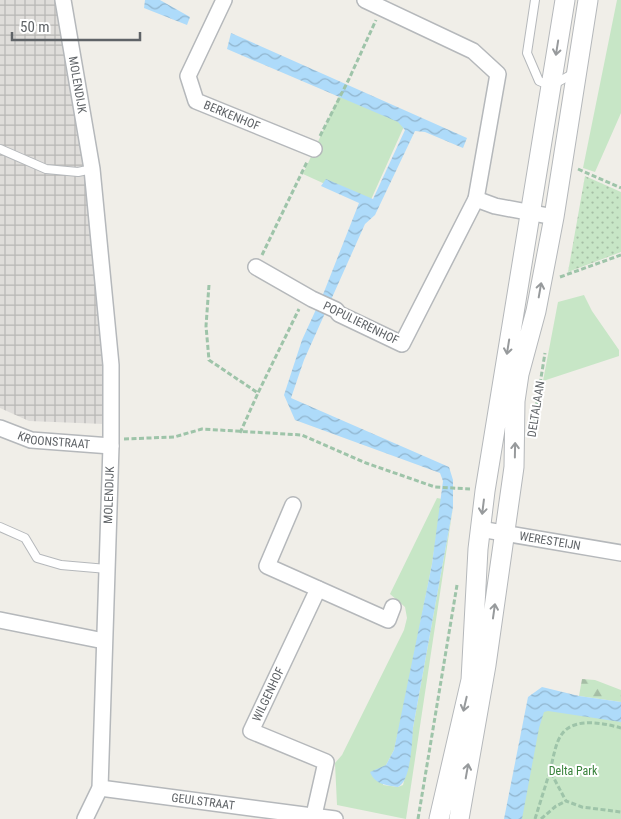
<svg xmlns="http://www.w3.org/2000/svg" width="621" height="819" font-family="'Roboto Condensed',sans-serif">
	<defs>
		<pattern id="industrial-grid" width="8" height="8" patternUnits="userSpaceOnUse" patternTransform="scale(1.25)"><rect width="8" height="8" fill="#dfddda"/><path d="M0 4h8M4 0v8" fill="none" stroke="#b8b7b5"/></pattern>
		<pattern id="forest-firs" width="22" height="20" patternUnits="userSpaceOnUse" patternTransform="scale(1.25)"><rect width="22" height="20" fill="#c7e6c6"/><path d="M5 1l3.5 6h-7zM16 11l3.5 6h-7z" fill="#a5bea5"/></pattern>
		<pattern id="garden-dots" width="8" height="8" patternUnits="userSpaceOnUse" patternTransform="scale(1.25)"><rect width="8" height="8" fill="#c7e6c6"/><path d="M2 2h.1M6 6h.1" fill="none" stroke="#a5bea5" stroke-width="1.8" stroke-linecap="round"/></pattern>
		<pattern id="water-waves" width="16" height="10" patternUnits="userSpaceOnUse" patternTransform="scale(1.25)"><rect width="16" height="10" fill="#aedbfa"/><path d="M0 5q4-4 8 0t8 0" fill="none" stroke="#91b5ce"/></pattern>
	</defs>
	<rect width="100%" height="100%" fill="#f0eee8"/>
	<path fill="url(#industrial-grid)" d="M0 0H60L96 178 110 362 104 424 29 421 0 408Z"/>
	<path fill="#c7e6c6" d="M617 0H621V113L595 172 583 168Z
		M341 92 406 122 369 204 303 174Z
		M584 295 592 311 619 350V356L543 381 558 302Z
		M437 498 442 499 432 564 404 706 394 750 386 765 383 785 398 787 403 785 409 761 413 728 453 507 406 819 337 805 335 763 342 755 404 630 407 618 405 607 390 594Z
		M539 690 621 705V819H516Z"/>
	<path fill="url(#forest-firs)" d="M582 679 595 680 621 690V702L579 696Z"/>
	<path fill="url(#garden-dots)" d="M585 176 621 192V252L568 272Z"/>
	<path fill="url(#water-waves)" d="M145 0H160L190 17 187 25 144 8Z
		M231 33 467 138 463 148 425 132 415 131 375 215 365 224 304 360 291 398 449 467 453 480V507L413 728C412 742 411 781 398 787 387 785 375 785 370 772L386 765 394 750 432 564 443 481 440 473 295 420 284 395 302 340 324 292 359 203 321 186 326 179 373 199 405 130 398 122 227 49Z
		M542 687 579 696 621 702V722L548 711 544 712 539 728 522 819H504L528 697Z"/>
	<g fill="none" stroke-linecap="round" stroke-linejoin="round">
		<defs>
			<path id="service" d="M535 0 527 53 539 81 551 86 574 73
				M0 149 46 169 78 172 92 169
				M0 527 25 538 37 558 61 565 107 569"/>
			<g id="minor">
				<path id="s1" d="M63 0 92 169 111 365V446L100 788 85 819"/>
				<path id="s2" d="M224 0 188 76 196 101 314 149"/>
				<path d="M476 199 495 206 554 217"/>
				<path d="M256 267 312 299 336 310 339 314 402 344 476 199 498 74 473 51 365 0"/>
				<path id="s3" d="M0 428 31 440 111 446"/>
				<path d="M293 505 267 566 388 620 393 607"/>
				<path id="s4" d="M480 529 621 553"/>
				<path d="M0 620 104 641"/>
				<path id="s5" d="M100 788 335 819"/>
				<path id="s6" d="M314 815 326 762 251 731 318 589"/>
			</g>
			<path id="tertiary" d="M439 819 471 680 478 549 485 491 565 0
				M459 819 486 665 514 467 515 401 519 374 536 311 554 217 588 0"/>
		</defs>
		<use href="#service" stroke="#b5b8bb" stroke-width="10"/>
		<use href="#minor" stroke="#b5b8bb" stroke-width="18"/>
		<use href="#tertiary" stroke="#b5b8bb" stroke-width="21"/>
		<path stroke="#9ec4a9" stroke-width="3" stroke-dasharray="5 2.5" stroke-linecap="butt" d="M320 136 349 79 376 20
			M578 169 621 188
			M262 255 307 162
			M560 277 621 255
			M209 285 206 326 209 360 258 393 299 309
			M534 421 545 353
			M240 433 258 393
			M124 439 174 437 202 429 302 435 366 463 435 487 470 489
			M550 771C553 760 555 743 562 734 574 717 604 723 621 728
			M418 819 457 585
			M535 819 550 771 566 801 582 807 621 812
			M541 819 556 806 566 801"/>
		<use href="#service" stroke="#fff" stroke-width="8"/>
		<use href="#minor" stroke="#fff" stroke-width="15"/>
		<use href="#tertiary" stroke="#fff" stroke-width="19"/>
	</g>
	<defs><path id="oneway-shaft" d="M-6 0H5M1.5-3L5.5 0L1.5 3" fill="none" stroke-width="1.6" stroke-linecap="round" stroke-linejoin="round" transform="scale(1.25)"/></defs>
	<g stroke="#979a9c">
		<use href="#oneway-shaft" transform="translate(557 48) rotate(99)"/>
		<use href="#oneway-shaft" transform="translate(540 290) rotate(-80)"/>
		<use href="#oneway-shaft" transform="translate(508 347) rotate(99)"/>
		<use href="#oneway-shaft" transform="translate(515 450) rotate(-89)"/>
		<use href="#oneway-shaft" transform="translate(483 507) rotate(97)"/>
		<use href="#oneway-shaft" transform="translate(494 611) rotate(-82)"/>
		<use href="#oneway-shaft" transform="translate(465 704) rotate(103)"/>
		<use href="#oneway-shaft" transform="translate(467 771) rotate(-80)"/>
	</g>
	<g text-anchor="middle" dominant-baseline="central" stroke-width="4" stroke-linejoin="round" paint-order="stroke">
		<g font-size="12" fill="#5f6367" stroke="#fff">
			<text stroke="none"><textPath href="#s1" startOffset="86">MOLENDIJK</textPath></text>
			<text stroke="none"><textPath href="#s2" startOffset="149">BERKENHOF</textPath></text>
			<text transform="translate(361 323) rotate(26)">POPULIERENHOF</text>
			<text transform="translate(536 409) rotate(-81)">DELTALAAN</text>
			<text stroke="none"><textPath href="#s3" startOffset="56">KROONSTRAAT</textPath></text>
			<text transform="translate(109 495) rotate(-88)">MOLENDIJK</text>
			<text stroke="none"><textPath href="#s4" startOffset="71">WERESTEIJN</textPath></text>
			<text stroke="none"><textPath href="#s6" startOffset="176">WILGENHOF</textPath></text>
			<text stroke="none"><textPath href="#s5" startOffset="104">GEULSTRAAT</textPath></text>
		</g>
		<g font-size="12" fill="#3a833c" stroke="#fff">
			<text x="573" y="771">Delta Park</text>
		</g>
	</g>
	<path d="M12 32v8h128v-8" fill="none" stroke="#5f6367" stroke-width="2.5"/>
	<text x="20" y="32" font-size="15" fill="#5f6367" stroke="#ffffff" stroke-width="4" paint-order="stroke">50 m</text>
</svg>
